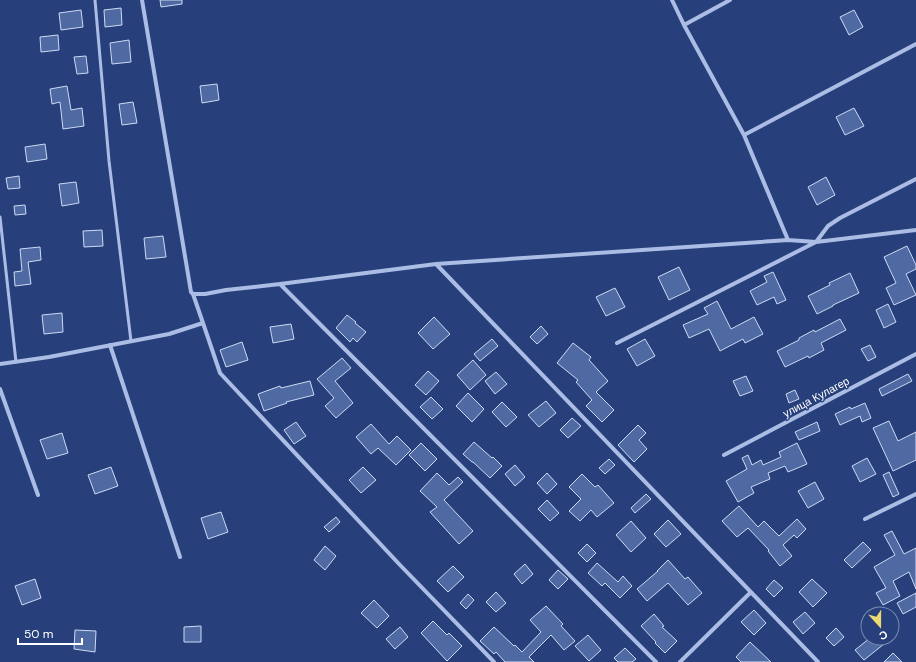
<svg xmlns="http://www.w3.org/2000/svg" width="916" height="662" font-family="'DM Sans',sans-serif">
	<rect width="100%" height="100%" fill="#27407b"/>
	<path fill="#4f69a3" stroke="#cddaf3" d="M160 0H182V4L161 7Z
		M121 8 122 25 105 27 104 10Z
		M81 10 83 27 61 30 59 13Z
		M854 10 863 27 849 35 840 17Z
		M58 35 59 50 41 52 40 37Z
		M129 40 131 62 112 64 110 43Z
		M86 56 88 73 77 74 74 57Z
		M217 84 219 100 202 103 200 86Z
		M67 86 71 110 82 108 84 126 63 129 60 102 52 104 50 89Z
		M133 102 137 123 122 125 119 104Z
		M854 108 864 126 845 135 836 117Z
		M45 144 47 159 27 162 25 147Z
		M19 176 20 188 8 189 6 178Z
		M826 177 835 195 817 205 808 187Z
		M76 182 79 203 62 206 59 184Z
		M25 205 26 214 15 215 14 206Z
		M102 230 103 246 84 247 83 231Z
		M163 236 166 257 146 259 144 238Z
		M907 246 916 265V269L906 274 916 295 894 305 886 288 896 283 884 257Z
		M40 247 41 260 28 262 31 284 15 286 14 272 22 271 20 249Z
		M679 267 690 290 669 300 658 277Z
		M773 272 786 300 777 304 774 297 757 305 750 291 767 282 764 276Z
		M850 273 859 293 833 305V306L817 314 808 296 830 285 829 283Z
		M615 288 625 307 606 316 596 297Z
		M717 301 731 329 754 317 763 334 745 343 743 339 720 351 709 329 689 338 683 325 708 314 704 308Z
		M888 304 896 322 884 328 876 310Z
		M62 313 63 332 44 334 42 315Z
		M347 315 356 322 355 323 366 332 357 342 353 338 350 342 336 328Z
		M434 317 450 334 433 349 418 333Z
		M840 319 846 330 821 343 824 350 809 358 808 356 785 367 777 351 799 340V338L814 330 815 332Z
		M291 324 294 339 273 343 270 327Z
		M541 326 548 334 537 344 530 337Z
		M492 339 498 346 480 361 474 354Z
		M645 339 655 356 637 366 627 349Z
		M242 342 248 360 226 367 220 350Z
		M573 343 591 357 589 360 608 381 596 392 614 410 602 422 586 406 592 400 576 382 578 380 557 363Z
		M870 345 876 357 868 361 861 349Z
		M342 358 351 368 335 381 353 403 336 418 325 406 334 398 317 379Z
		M473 360 486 375 470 390 457 375Z
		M428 371 439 381 426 395 415 385Z
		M496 372 507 384 495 394 485 381Z
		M908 374 912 381 882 396 879 389Z
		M746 376 753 391 740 396 733 381Z
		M310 381 314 395 286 402 287 403 264 411 258 394 280 386 281 388Z
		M795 390 799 399 789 403 786 394Z
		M468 393 484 409 472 422 456 406Z
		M431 397 443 409 432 419 420 407Z
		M546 401 556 413 539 427 528 415Z
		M502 402 517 417 506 427 492 412Z
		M865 403 871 418 862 422 860 416 840 425 835 414 850 407 851 409Z
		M572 418 581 426 568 438 560 430Z
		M889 421 898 441 916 432V460L893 471 873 428Z
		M296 422 306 436 294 444 284 430Z
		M817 422 820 431 799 440 795 432Z
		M371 424 389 444 397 436 411 450 396 465 378 448 371 454 356 437Z
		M638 425 646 433 639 440 647 449 634 462 618 445Z
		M62 433 68 453 47 459 40 440Z
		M474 442 492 458 493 457 502 466 490 478 473 462H472L463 454Z
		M421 443 437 459 425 471 409 455Z
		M797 443 807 464 788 472 785 466 768 473 770 479 751 487 754 493 738 502 726 481 747 469 742 458 748 455 752 465 761 460 763 465 781 457 779 452Z
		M867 458 876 474 860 482 852 466Z
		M609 459 615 465 605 474 599 468Z
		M515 465 525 477 515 486 505 474Z
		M111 467 118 486 95 494 88 475Z
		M363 467 376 480 361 493 349 480Z
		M889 472 899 494 893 497 883 475Z
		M437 473 449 485 458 477 463 482 444 500 473 531 459 544 430 512 437 507 420 491Z
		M547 473 557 484 547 494 537 483Z
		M582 474 595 487 598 485 614 503 597 517 591 510 580 521 569 511 581 499 569 487Z
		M815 482 824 499 808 508 798 491Z
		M646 494 651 499 635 513 631 508Z
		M547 500 559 513 550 521 538 509Z
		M739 506 758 527 764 521 779 536 797 519 806 529 797 538 794 535 783 545 792 556 780 566 768 551 769 550 748 528 737 537 722 521Z
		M221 512 228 532 208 539 201 518Z
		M336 517 340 522 329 532 324 527Z
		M668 520 681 534 666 547 654 534Z
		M631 521 646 538 631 552 616 535Z
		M892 531 904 554 916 548V589L909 572 893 581 900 596 883 605 876 593 886 588 874 567 895 555 884 535Z
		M863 542 871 550 852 568 844 560Z
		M587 544 596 553 587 562 578 553Z
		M325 546 336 556 325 570 314 560Z
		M668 560 685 579 688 577 702 593 688 605 668 583 647 601 637 589 658 571H657Z
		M597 563 618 582 623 576 632 586 620 598 605 583 602 586 588 573Z
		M525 564 533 574 522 584 514 574Z
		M453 566 464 577 448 592 437 581Z
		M558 570 568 579 558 589 549 580Z
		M35 579 41 598 22 605 15 586Z
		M812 579 827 593 813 607 799 592Z
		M774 580 783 588 774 597 766 589Z
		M496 592 506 603 496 612 486 602Z
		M916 593V607L903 614 897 603Z
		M468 594 474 600 466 609 460 603Z
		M374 600 389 616 377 628 361 613Z
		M546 606 563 624 561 626 575 641 564 650 551 635 529 657 534 662H505L496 652 494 654 480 641 494 627 514 646 515 645 522 652 541 632 530 620Z
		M754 610 766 623 754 635 741 622Z
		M805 612 815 623 803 634 793 622Z
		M654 614 664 626 662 627 677 641 665 653 655 643 656 642 641 626Z
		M433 621 447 635 449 633 462 646 447 661 421 633Z
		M201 626V642H184V627Z
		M400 627 408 637 395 649 386 639Z
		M836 628 844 637 834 646 826 638Z
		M75 630 96 631 95 652 74 649Z
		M588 635 601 650 589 661 575 646Z
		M870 638H879L884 644 864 660 855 650Z
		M750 642 771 662H741L736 657Z
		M625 648 636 659 632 662H618L614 658Z
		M893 653 902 662H884Z"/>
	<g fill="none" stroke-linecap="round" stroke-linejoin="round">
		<path stroke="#abbde4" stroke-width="3" d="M95 0 109 161 131 341
			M0 217 16 362"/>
		<path stroke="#abbde4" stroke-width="4" d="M142 0 191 292 193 294H205L226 290 280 284 656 662
			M672 0 684 25 744 135 788 240
			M684 25 730 0
			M744 135 916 44
			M436 264 818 662
			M280 284 436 264 788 240 816 242 916 230
			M203 323 220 373 400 565 494 662
			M617 343 816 242 828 226 840 218 916 179
			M110 345 180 557
			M0 364 49 357 169 334 203 323 193 294
			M0 389 38 495
			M724 455 916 354
			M865 519 916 494
			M680 662 751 592"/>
	</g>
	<g text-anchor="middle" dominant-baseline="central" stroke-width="3" stroke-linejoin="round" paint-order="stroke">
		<g font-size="11" fill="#fff" stroke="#27407b">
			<text transform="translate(816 397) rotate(-28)">улица Кулагер</text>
		</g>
	</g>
	<g transform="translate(880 626) rotate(159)"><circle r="19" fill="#27407b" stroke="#7d8cb0"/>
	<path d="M0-3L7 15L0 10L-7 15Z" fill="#ecd971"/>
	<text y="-6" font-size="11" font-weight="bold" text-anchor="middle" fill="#ffffff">С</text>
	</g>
	<path d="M18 638v6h64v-6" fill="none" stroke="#ffffff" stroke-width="2"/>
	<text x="24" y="638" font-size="12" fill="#ffffff" stroke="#27407b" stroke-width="3" paint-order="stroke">50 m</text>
</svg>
